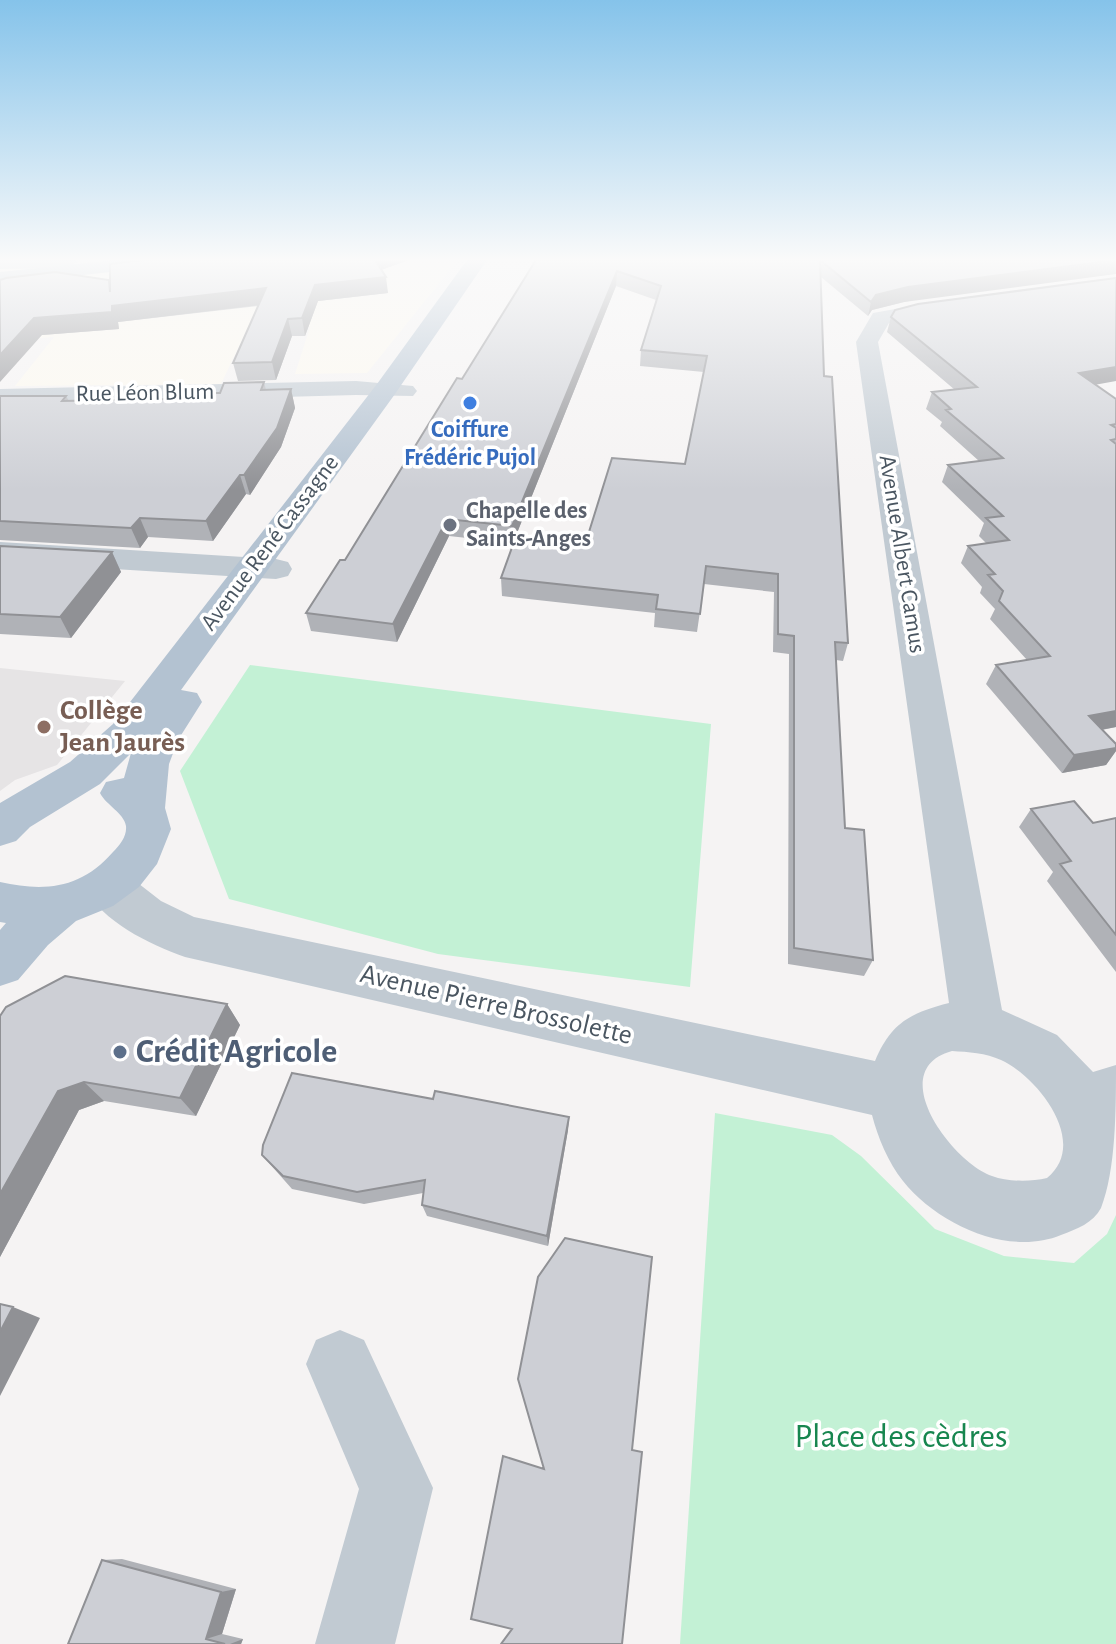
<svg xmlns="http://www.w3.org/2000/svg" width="1116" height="1644" font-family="'Alegreya Sans',sans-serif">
	<rect width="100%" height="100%" fill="#f5f3f3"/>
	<path fill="#fdf9ef" d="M0 260H458L367 373 295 374 310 327 247 329 221 384 15 386 54 337 0 341Z"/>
	<path fill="#e6e4e5" d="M0 668 125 681 57 765 15 780 0 791Z"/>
	<path fill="#c3f1d5" d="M250 665 711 724 690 987 438 954 229 899 180 771Z
		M715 1113 832 1135 861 1156 935 1229 1004 1256 1074 1263 1107 1234 1116 1215V1644H680Z"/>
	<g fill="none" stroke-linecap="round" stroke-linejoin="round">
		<path fill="#c1cad2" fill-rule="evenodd" d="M0 260H75L77 262 67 268 0 269Z
			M951 299 959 300 962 305 959 310 889 323 878 342 1002 1010 1057 1035 1093 1072 1116 1065C1116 1109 1116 1170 1101 1208 1093 1223 1077 1229 1061 1235 1008 1257 937 1224 903 1181 888 1162 878 1138 872 1115L185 957C149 944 102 922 85 887L91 873 108 868 125 873 161 901 194 917 875 1061C891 1023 910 1013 949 1003L856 342 873 313ZM952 1051C968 1052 986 1053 1001 1060 1038 1077 1090 1143 1047 1178 1030 1182 1008 1182 992 1176 952 1162 883 1070 952 1051Z
			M356 381 413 386 417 391 413 396 356 395 0 405V389Z
			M0 542 276 559 288 562 292 569 288 576 276 579 0 562Z
			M340 1330 364 1340 433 1488 395 1644H315L359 1489 306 1364 316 1340Z"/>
		<path fill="#b3c2d1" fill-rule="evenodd" d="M114 260H176L166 266 0 284V272Z
			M467 260H487L395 394 181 690 197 693 202 702 178 740 169 764 165 808 171 829 157 864 139 887 113 906 76 921 48 945 18 980 0 986V930L6 923 0 922V882C44 892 81 889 113 852 120 845 127 836 126 826 124 813 106 805 100 793L106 782 124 778 131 753 100 784 30 827 16 841 0 846V803L70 762 113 724 377 384Z"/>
	</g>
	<path fill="#b0b2b7" d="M144 260H409L381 270 388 293 318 301 305 336H292L276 380 238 381 233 363 258 306 118 322 119 329 42 335 0 280H109Z
		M1116 260 904 302 872 310 868 316 821 277 824 376 848 643 843 661 836 660 845 828 873 960 864 976 788 964 789 654 773 652 774 592 704 584 697 632 654 627 655 613 502 596 501 578 584 548 685 464 704 372 640 366 641 350 656 300 616 286 513 543 449 536 397 642 311 631 306 613 345 560 462 379 596 261Z
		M891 317 1096 385 1116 399V727L1102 730 1116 744V751L1106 765 1062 773 986 684 996 665 1027 660 990 619 995 609 980 593 982 587 961 563 968 546 986 543 979 536 984 523 942 482 948 465 979 461 940 426 942 422 926 409 932 392 955 390 887 332Z
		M264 382 266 390 291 389 295 408 281 447 250 495 246 494 213 541 148 537 140 548 0 540V396H66L69 401 172 399 220 393Z
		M0 546 112 552 121 572 71 638 0 634Z
		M1031 809 1093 823 1116 818V972L1047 881 1053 872 1019 827Z
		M227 1004 240 1025 196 1116 104 1101 79 1110 0 1257V1016Z
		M433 1099 569 1117 568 1130 548 1246 427 1216 422 1205 423 1193 364 1204 292 1189 262 1155Z
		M122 1559 236 1589 222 1634 243 1639 241 1644H68L102 1560Z"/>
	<path fill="#909195" d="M373 260H409L375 272Z
		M1116 261V274L904 302 872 310 868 316 871 302 876 295 908 287Z
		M617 271 616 286 513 543 512 526Z
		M386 277 388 293 318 301 305 336 302 318 315 285Z
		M266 288 269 304 118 322 119 329 42 335 0 382V355L34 318 110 292Z
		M288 319 292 336 276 380 272 362Z
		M1116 367V381L1072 389 1079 373Z
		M291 389 295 408 281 447 250 495 244 475Z
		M240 475 246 494 213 541 206 521Z
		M140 518 148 537 140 548 131 528Z
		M447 519 449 536 397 642 393 624Z
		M112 552 121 572 71 638 60 617Z
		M1116 711V727L1078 734 1089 716Z
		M1116 748V751L1106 765 1062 773 1074 755Z
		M227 1004 240 1025 196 1116 180 1098Z
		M84 1082 104 1101 79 1110 0 1257V1194L58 1091Z
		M569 1117 568 1130 548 1246 547 1236Z
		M13 1307 40 1318 0 1396V1332Z
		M236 1589 222 1634 206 1639 221 1592Z
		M243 1639 241 1644H230Z"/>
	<path fill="#cdcfd5" stroke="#909195" stroke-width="2" d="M144 260H375L386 277 315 285 302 318 288 319 272 362 233 363 266 288 112 306V312L34 318 0 355V280L6 278 55 272 109 280 110 292V264Z
		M536 260H1116L908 287 876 295 871 302 820 260 824 376 832 377 848 643 835 642 845 828 864 830 873 960 794 948V636L778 634V574L706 566 700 614 656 609 658 595 501 578 515 539 584 548 612 458 685 464 707 356 641 350 661 286 617 271 512 526 447 519 393 624 306 613 340 560H345L457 378 462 379Z
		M1116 278V367L1079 373 1116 399V424L1111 425 1116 428V439L1111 440 1116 444V711L1089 716 1116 744V748L1074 755 996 665 1050 656 999 601 1003 591 988 575 995 574 968 546 1009 540 986 518 1003 516 948 465 1003 458 946 410 951 409 932 392 977 387 891 317 895 310 918 304Z
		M264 382 261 390 291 389 277 428 244 475H240L206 521 140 518 131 528 0 521V396H66L62 401 172 399 175 393H220L224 383Z
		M0 546 112 552 60 617 0 614Z
		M1074 801 1093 823 1116 818V935L1060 864 1071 861 1031 809Z
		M65 976 227 1004 180 1098 84 1082 58 1091 0 1194V1016L6 1007Z
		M292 1073 433 1099 435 1091 569 1117 547 1236 422 1205 425 1180 357 1192 283 1176 262 1155 263 1145Z
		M565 1238 652 1257 632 1450 642 1452 622 1644H501L512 1629 471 1619 503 1456 544 1469 518 1379 538 1277Z
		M0 1304 13 1307 0 1332Z
		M102 1560 221 1592 206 1639 225 1644H68Z"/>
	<linearGradient id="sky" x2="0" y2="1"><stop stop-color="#85c3ea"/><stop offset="0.53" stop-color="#fafafa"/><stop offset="1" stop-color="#fafafa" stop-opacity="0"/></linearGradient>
	<rect width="1116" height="490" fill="url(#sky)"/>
	<circle fill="#3f7fe0" stroke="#fff" stroke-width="3" cx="470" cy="403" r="8"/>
	<circle fill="#6b7280" stroke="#fff" stroke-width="3" cx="450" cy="525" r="8"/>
	<circle fill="#8d6e63" stroke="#fff" stroke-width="3" cx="44" cy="727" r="8"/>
	<circle fill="#5c6f8a" stroke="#fff" stroke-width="3" cx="120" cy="1052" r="8"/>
	<g text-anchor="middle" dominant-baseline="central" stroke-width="7" stroke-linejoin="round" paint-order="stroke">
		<g font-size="24" fill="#4a5661" stroke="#fff">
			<text transform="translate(145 393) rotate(-1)">Rue Léon Blum</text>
			<text transform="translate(270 543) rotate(-53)">Avenue René Cassagne</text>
			<text transform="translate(902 554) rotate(81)">Avenue Albert Camus</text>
		</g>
		<g font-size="24" font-weight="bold" fill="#366cbe" stroke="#fff">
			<text x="470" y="430">Coiffure<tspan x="470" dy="28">Frédéric Pujol</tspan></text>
		</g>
		<g font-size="24" font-weight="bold" fill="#5b616d" stroke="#fff" text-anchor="start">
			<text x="466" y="511">Chapelle des<tspan x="466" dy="28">Saints-Anges</tspan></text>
		</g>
		<g font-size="28" font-weight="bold" fill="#785e54" stroke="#fff" text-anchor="start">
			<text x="60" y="711">Collège<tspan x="60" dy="32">Jean Jaurès</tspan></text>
		</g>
		<g font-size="28" fill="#4a5661" stroke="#fff">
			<text transform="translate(496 1005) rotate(13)">Avenue Pierre Brossolette</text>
		</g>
		<g font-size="34" font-weight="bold" fill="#4e5e75" stroke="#fff" text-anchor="start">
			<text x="136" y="1052">Crédit Agricole</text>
		</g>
		<g font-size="34" fill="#17864f" stroke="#fff">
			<text x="901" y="1437">Place des cèdres</text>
		</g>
	</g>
</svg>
